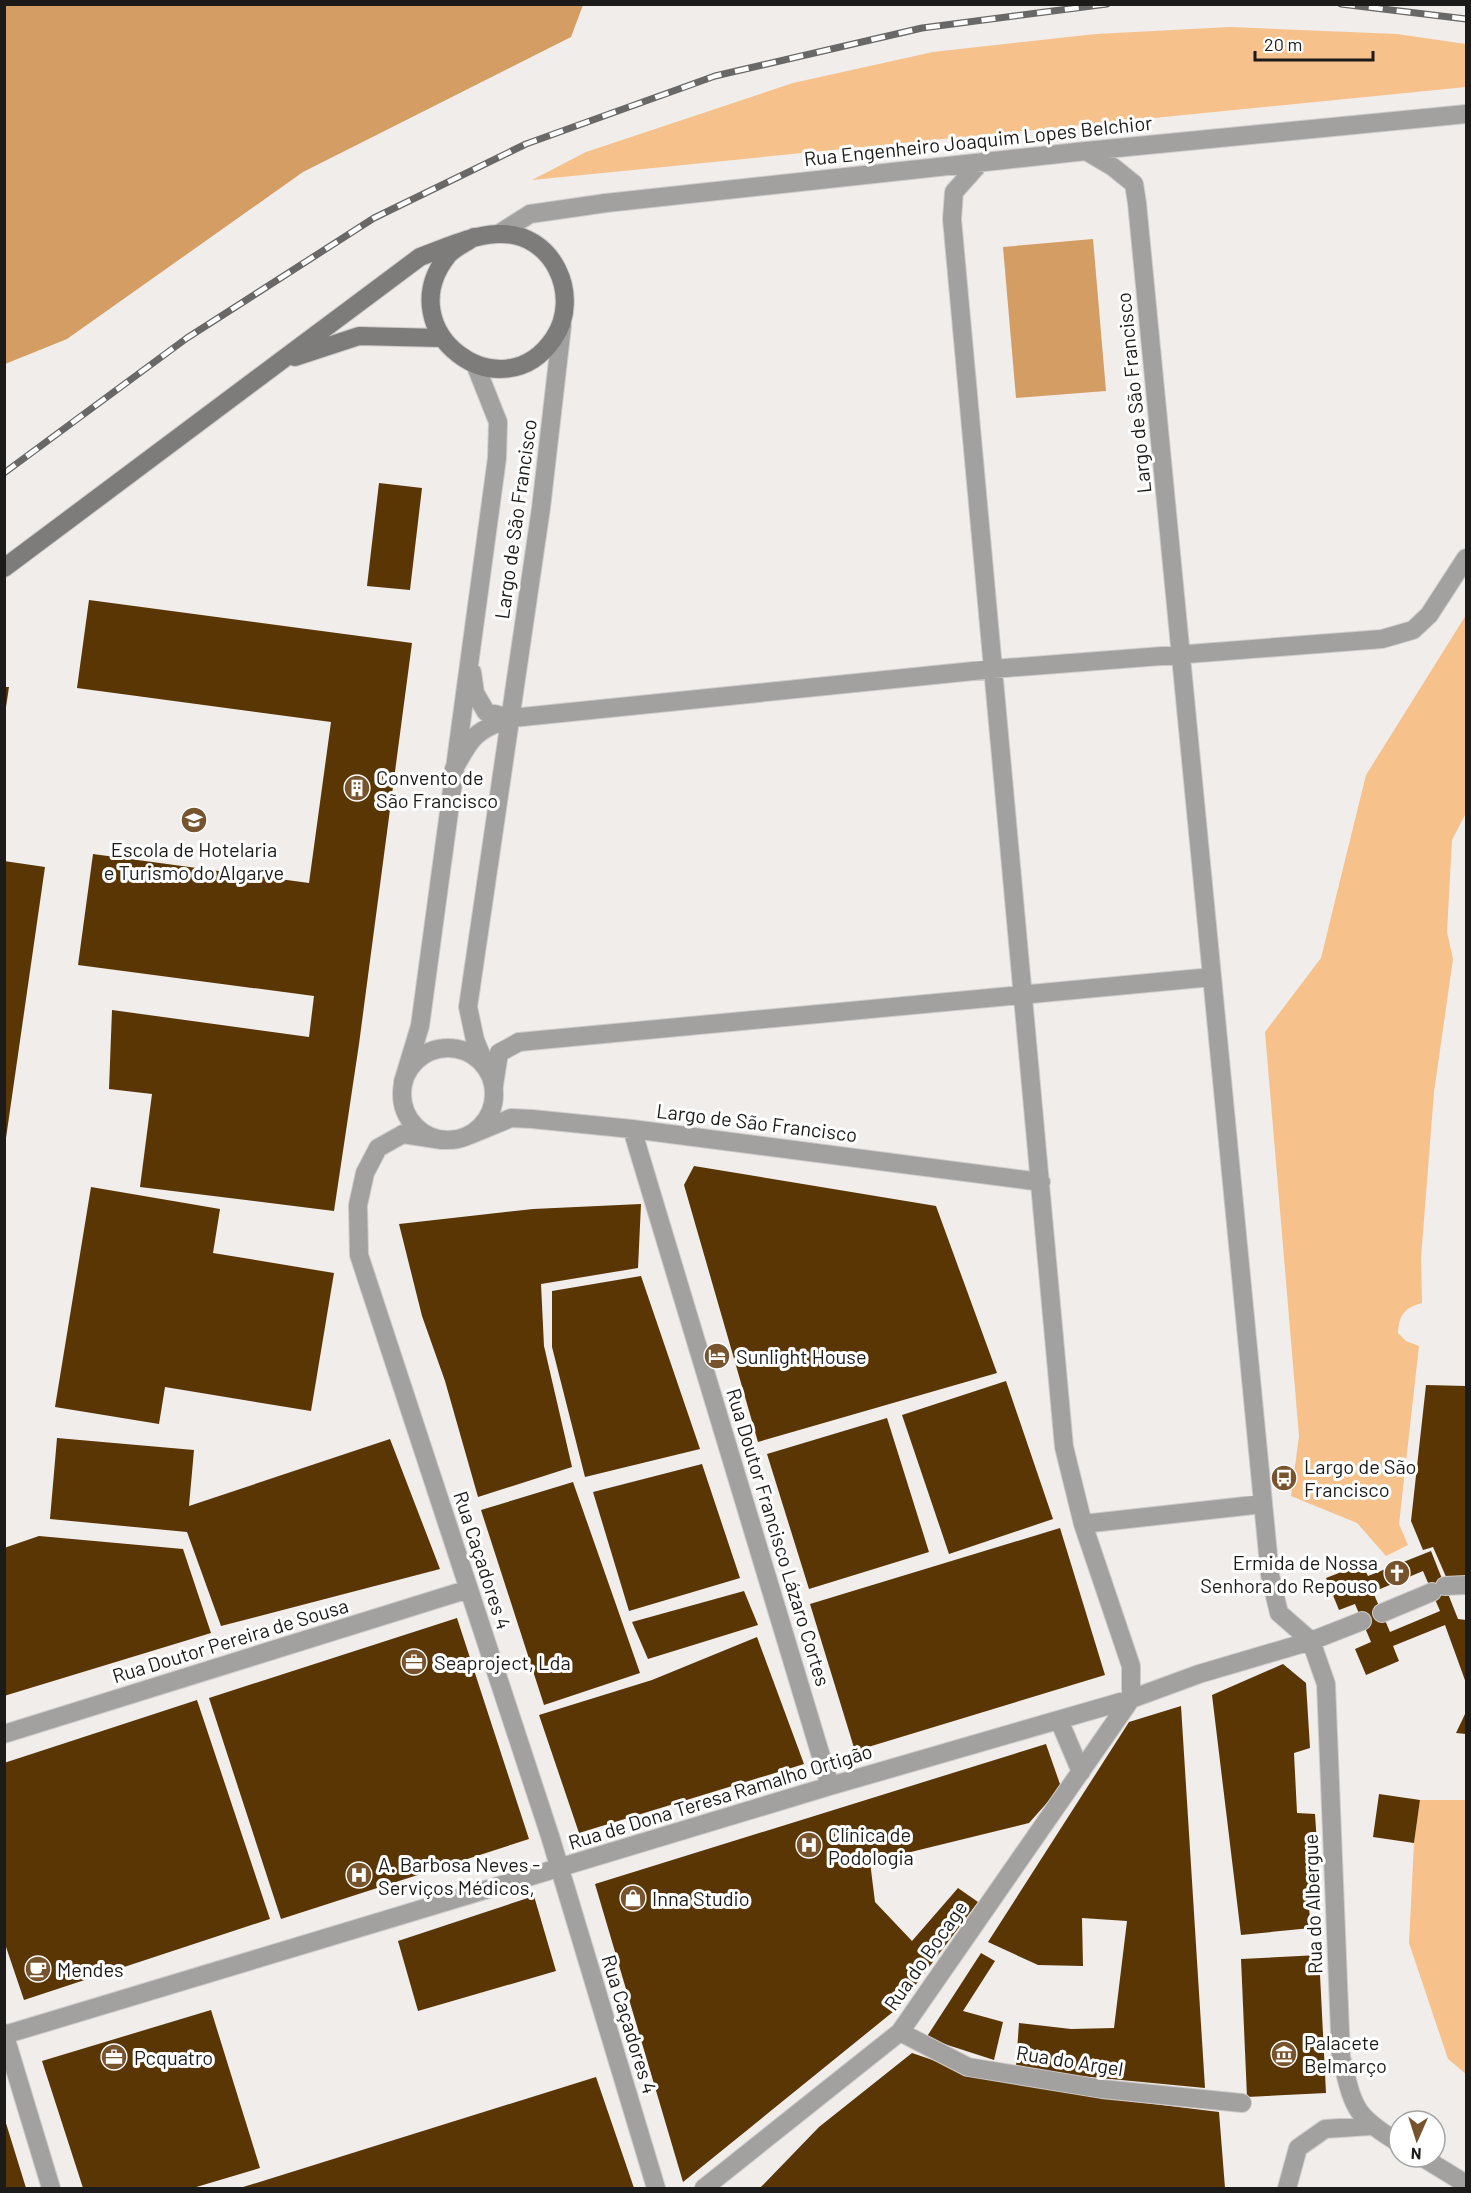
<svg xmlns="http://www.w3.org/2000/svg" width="1471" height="2193" font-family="Barlow,sans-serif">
	<rect width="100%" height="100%" fill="#f0edeb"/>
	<path fill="#f6c18b" d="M1230 27 1397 34 1466 44V87L532 180 586 152 793 83 933 52 1096 34Z
		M1466 615V813L1452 840 1447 932 1453 959 1434 1092 1421 1258 1422 1303C1404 1308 1399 1315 1398 1333L1406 1341 1419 1346 1399 1524 1408 1545 1386 1556 1357 1523 1291 1496 1299 1436 1265 1032 1321 958 1366 775Z
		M1420 1800H1466V2074L1448 2059 1409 1943 1414 1843Z"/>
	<path fill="#d49d64" d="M5 4H583V5L571 37 303 172 67 339 5 364Z
		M1093 239 1106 391 1016 398 1003 247Z"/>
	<path fill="#5b3605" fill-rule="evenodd" d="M379 483 422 488 410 590 367 586Z
		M89 600 412 643 359 1044 334 1211 140 1187 152 1094 109 1089 112 1010 309 1037 314 996 78 965 93 854 309 883 331 722 77 688Z
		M4 687H9L6 707H4Z
		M4 861 45 867 6 1138H4Z
		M694 1166 936 1206 997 1373 758 1442 684 1185Z
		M91 1187 220 1209 213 1253 334 1273 311 1411 165 1387 159 1424 55 1407Z
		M641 1204 638 1268 541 1284 544 1346 572 1467 478 1497 445 1381 422 1316 399 1224 533 1209Z
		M641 1276 700 1449 585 1477 552 1347V1291Z
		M1006 1381 1053 1519 949 1554 902 1415Z
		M1426 1385 1466 1386V1578L1447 1579 1433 1547 1423 1550 1411 1521Z
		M887 1418 929 1552 809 1589 767 1454Z
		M57 1438 194 1450 189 1506 390 1439 440 1569 221 1626 187 1532 50 1519Z
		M702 1464 740 1578 629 1611 593 1492Z
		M573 1482 640 1673 544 1705 481 1510Z
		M1060 1528 1105 1675 855 1751 810 1604Z
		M39 1536 183 1549 211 1633 4 1696V1548Z
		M1431 1551 1458 1619 1466 1620V1683L1445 1625 1393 1646 1399 1661 1366 1675 1355 1649 1371 1642 1355 1604 1339 1610 1326 1578 1362 1564 1368 1576ZM1423 1571 1440 1611 1390 1632 1373 1592Z
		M744 1591 758 1625 648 1659 632 1622Z
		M457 1618 529 1839 281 1919 209 1698Z
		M757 1637 804 1764 579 1833 539 1715 652 1680Z
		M1283 1664 1306 1683 1310 1748 1294 1753 1297 1813 1315 1814 1320 1889 1307 1888 1311 1928 1241 1935 1212 1695Z
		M197 1700 270 1919 24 2000 4 1941V1763Z
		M1181 1706 1205 2088 1069 2075 1016 2066 1019 2023 1071 2029 1114 2028 1127 1921 1082 1918 1083 1966 1038 1965 988 1942 1129 1722Z
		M1466 1712V1734L1456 1733Z
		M1046 1744 1061 1787 1029 1823 870 1862 875 1902 912 1941 958 1888 978 1902 899 2007 683 2182 595 1884Z
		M1379 1794 1420 1800 1414 1843 1373 1837Z
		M534 1896 556 1971 418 2011 398 1941Z
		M981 1953 995 1961 963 2011 1003 2022 994 2060 926 2038Z
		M1319 1955 1326 2093 1247 2097 1241 1959Z
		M211 2010 260 2168 193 2188H83L42 2061Z
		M912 2053 968 2072 1096 2097 1219 2112 1225 2188H760L819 2127Z
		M596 2077 634 2188H240Z
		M4 2120H5L26 2188H4Z"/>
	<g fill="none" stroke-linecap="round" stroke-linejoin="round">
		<defs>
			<path id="lane" d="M494 1085 499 1053 519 1042"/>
			<path id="street" d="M1086 151 1113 167 1134 184 1137 203 1270 1575 1279 1613 1311 1641 1326 1684 1341 2057C1354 2108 1353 2115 1399 2143
				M979 164 954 192 952 219 1064 1447 1083 1524 1131 1666V1699
				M500 233 530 214 606 203 1086 151 1466 114
				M472 672 475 693 486 712 511 718
				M454 769C471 737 476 729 512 718L993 669 1382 639 1413 630 1429 615 1466 558
				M519 1042 1212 977
				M402 1094a46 46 0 1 1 92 0a46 46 0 1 1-92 0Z
				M487 1069 475 1040 468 1007 541 508 562 326
				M403 1082 420 1026 497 458 498 422 475 364
				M632 1129 830 1786
				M470 1135 511 1118 532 1119 632 1129 1041 1182
				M442 1140 403 1134 378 1148 365 1173 358 1205 359 1255 550 1836 656 2188
				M1083 1524 1263 1504
				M1445 1586 1466 1585
				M1382 1613 1432 1592
				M1059 1720 1081 1772
				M4 1734 469 1589
				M900 2032 968 2067 1102 2089 1242 2103
				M4 2033 51 2188
				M4 2035 830 1786 1131 1699 1199 1674 1311 1641 1362 1621
				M1422 2157 1466 2184
				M704 2188 900 2032 1131 1699
				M1287 2188 1298 2148 1325 2129 1370 2126"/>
			<path id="secondary" d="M295 357 359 336 440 338
				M4 568 420 257C445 248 471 235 498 234 553 231 582 296 554 338 502 416 387 331 448 255 454 248 466 243 474 237"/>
		</defs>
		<use href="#lane" stroke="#cecbca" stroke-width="20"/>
		<use href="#street" stroke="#cecbca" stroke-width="20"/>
		<use href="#secondary" stroke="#cecbca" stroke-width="20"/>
		<use href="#lane" stroke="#a2a1a0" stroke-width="18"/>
		<use href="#street" stroke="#a2a1a0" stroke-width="18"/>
		<use href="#secondary" stroke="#7e7c7b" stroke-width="18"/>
		<defs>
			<path id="rail" d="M1341 4 1466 19
				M4 473 187 338 374 218 526 144 715 76 922 28 1107 4"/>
		</defs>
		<use href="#rail" stroke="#6a6866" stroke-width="7"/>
		<use href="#rail" stroke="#fff" stroke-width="4.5" stroke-dasharray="14" stroke-linecap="butt"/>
	</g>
	<defs>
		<symbol id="building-disc" viewBox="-11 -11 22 22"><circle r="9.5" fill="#78542e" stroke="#fff"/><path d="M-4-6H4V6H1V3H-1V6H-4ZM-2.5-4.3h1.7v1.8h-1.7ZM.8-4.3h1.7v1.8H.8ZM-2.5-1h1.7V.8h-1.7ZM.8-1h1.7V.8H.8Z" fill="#fff"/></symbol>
		<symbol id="school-disc" viewBox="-11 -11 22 22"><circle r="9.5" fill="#78542e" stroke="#fff"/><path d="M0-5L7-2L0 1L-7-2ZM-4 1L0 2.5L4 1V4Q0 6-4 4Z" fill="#fff"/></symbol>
		<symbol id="hotel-disc" viewBox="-11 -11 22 22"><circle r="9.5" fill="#78542e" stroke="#fff"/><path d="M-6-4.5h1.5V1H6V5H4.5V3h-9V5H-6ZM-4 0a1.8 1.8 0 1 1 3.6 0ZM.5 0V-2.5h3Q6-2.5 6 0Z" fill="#fff"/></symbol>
		<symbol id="bus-disc" viewBox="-11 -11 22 22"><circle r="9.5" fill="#78542e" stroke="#fff"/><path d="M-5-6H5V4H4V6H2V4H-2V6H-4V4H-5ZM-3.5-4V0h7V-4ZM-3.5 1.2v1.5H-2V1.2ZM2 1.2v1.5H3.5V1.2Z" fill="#fff"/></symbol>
		<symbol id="church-disc" viewBox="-11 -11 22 22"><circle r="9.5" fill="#78542e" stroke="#fff"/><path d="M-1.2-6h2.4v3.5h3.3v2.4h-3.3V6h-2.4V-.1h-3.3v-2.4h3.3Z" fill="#fff"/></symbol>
		<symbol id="office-disc" viewBox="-11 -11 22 22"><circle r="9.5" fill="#78542e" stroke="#fff"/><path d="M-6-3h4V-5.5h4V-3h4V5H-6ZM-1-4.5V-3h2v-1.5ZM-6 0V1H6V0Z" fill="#fff"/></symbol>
		<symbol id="hospital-disc" viewBox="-11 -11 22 22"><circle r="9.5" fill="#78542e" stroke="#fff"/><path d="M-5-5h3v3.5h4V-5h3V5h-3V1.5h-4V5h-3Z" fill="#fff"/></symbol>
		<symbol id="shop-disc" viewBox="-11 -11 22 22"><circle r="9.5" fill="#78542e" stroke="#fff"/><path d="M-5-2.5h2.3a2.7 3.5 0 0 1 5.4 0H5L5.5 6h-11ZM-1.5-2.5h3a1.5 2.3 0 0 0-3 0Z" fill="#fff"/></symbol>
		<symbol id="cafe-disc" viewBox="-11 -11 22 22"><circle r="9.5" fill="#78542e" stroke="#fff"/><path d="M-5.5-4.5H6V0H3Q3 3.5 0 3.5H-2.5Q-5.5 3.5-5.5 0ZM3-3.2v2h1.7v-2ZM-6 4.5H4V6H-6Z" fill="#fff"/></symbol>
		<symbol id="museum-disc" viewBox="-11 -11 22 22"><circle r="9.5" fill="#78542e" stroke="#fff"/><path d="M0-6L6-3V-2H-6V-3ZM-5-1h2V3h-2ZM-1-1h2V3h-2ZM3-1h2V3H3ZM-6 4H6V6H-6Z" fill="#fff"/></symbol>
	</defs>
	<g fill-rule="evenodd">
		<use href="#building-disc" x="342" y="773" width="30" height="30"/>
		<use href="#school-disc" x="179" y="805" width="30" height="30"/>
		<use href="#hotel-disc" x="702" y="1341" width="30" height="30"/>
		<use href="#bus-disc" x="1269" y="1463" width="30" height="30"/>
		<use href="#church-disc" x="1382" y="1558" width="30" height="30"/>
		<use href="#office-disc" x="399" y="1647" width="30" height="30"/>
		<use href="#hospital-disc" x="794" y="1830" width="30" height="30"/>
		<use href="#hospital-disc" x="344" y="1860" width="30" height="30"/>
		<use href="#shop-disc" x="618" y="1883" width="30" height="30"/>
		<use href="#cafe-disc" x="23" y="1954" width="30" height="30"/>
		<use href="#museum-disc" x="1269" y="2039" width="30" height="30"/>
		<use href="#office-disc" x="99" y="2042" width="30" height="30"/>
	</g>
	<g text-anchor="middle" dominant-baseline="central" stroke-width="6" stroke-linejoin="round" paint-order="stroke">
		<g font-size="20" fill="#1c1b1a" stroke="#fff">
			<text transform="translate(978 140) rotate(-6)">Rua Engenheiro Joaquim Lopes Belchior</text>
			<text transform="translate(1133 393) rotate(-96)">Largo de São Francisco</text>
			<text transform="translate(515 519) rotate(-82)">Largo de São Francisco</text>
			<text transform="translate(757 1122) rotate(7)">Largo de São Francisco</text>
			<text transform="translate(779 1537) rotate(73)">Rua Doutor Francisco Lázaro Cortes</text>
			<text transform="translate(483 1560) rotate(72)">Rua Caçadores 4</text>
			<text transform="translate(230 1640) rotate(-17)">Rua Doutor Pereira de Sousa</text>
			<text transform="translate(720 1796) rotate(-17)">Rua de Dona Teresa Ramalho Ortigão</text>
			<text transform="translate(1312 1904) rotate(-92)">Rua do Albergue</text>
			<text transform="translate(925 1955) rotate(-55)">Rua do Bocage</text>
			<text transform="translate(630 2024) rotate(73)">Rua Caçadores 4</text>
			<text transform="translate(1070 2060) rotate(9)">Rua do Argel</text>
		</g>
		<g font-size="20" fill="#1c1b1a" stroke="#fff" text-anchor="start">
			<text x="376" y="777">Convento de<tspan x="376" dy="23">São Francisco</tspan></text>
			<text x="194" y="849" text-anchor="middle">Escola de Hotelaria<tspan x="194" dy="23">e Turismo do Algarve</tspan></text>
			<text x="736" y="1356">Sunlight House</text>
			<text x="1304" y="1466">Largo de São<tspan x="1304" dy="23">Francisco</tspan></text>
			<text x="1378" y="1562" text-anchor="end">Ermida de Nossa<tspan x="1378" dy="23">Senhora do Repouso</tspan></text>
			<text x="434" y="1662">Seaproject, Lda</text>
			<text x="828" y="1834">Clínica de<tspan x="828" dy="23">Podologia</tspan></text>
			<text x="378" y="1864">A. Barbosa Neves -<tspan x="378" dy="23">Serviços Médicos,</tspan></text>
			<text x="652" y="1898">Inna Studio</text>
			<text x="57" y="1969">Mendes</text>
			<text x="1304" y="2042">Palacete<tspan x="1304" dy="23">Belmarço</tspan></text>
			<text x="134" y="2057">Pcquatro</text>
		</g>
	</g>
	<rect width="1471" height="2193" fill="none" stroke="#1c1b1a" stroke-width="12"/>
	<g transform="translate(1417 2139) rotate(183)"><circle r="28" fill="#ffffff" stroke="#a4a4a3" stroke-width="1.5"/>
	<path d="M0-4.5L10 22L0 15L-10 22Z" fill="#78542e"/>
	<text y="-9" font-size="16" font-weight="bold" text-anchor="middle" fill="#1c1b1a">N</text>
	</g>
	<path d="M1255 51v9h118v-9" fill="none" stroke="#1c1b1a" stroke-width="3"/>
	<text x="1264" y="51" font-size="18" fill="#1c1b1a" stroke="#ffffff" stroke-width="4.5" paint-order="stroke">20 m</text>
</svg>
